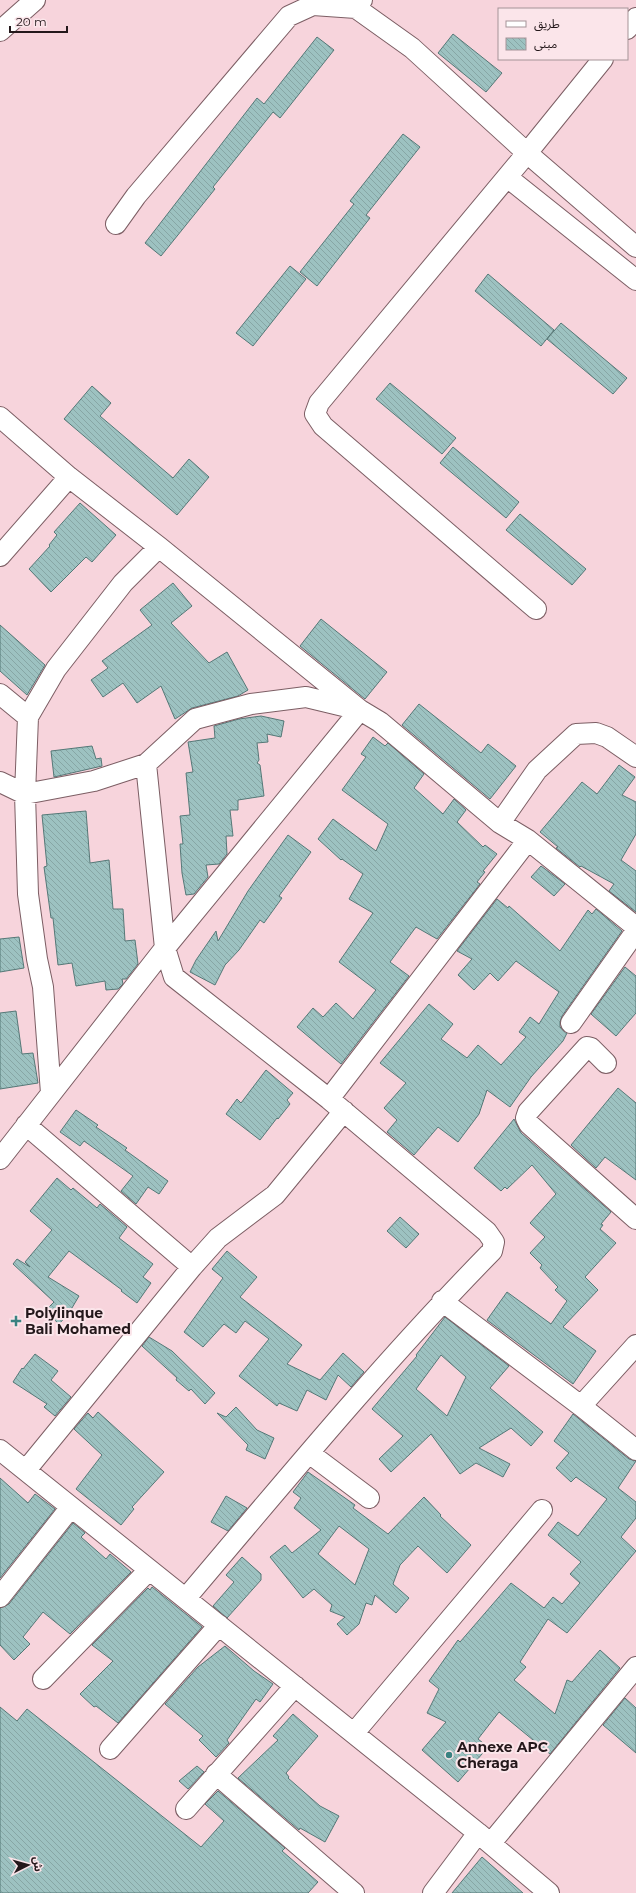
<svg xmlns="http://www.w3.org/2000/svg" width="636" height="1893" font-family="Montserrat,'Noto Sans Arabic',sans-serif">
	<defs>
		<pattern id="building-back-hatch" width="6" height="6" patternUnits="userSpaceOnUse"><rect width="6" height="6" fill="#9dc2c1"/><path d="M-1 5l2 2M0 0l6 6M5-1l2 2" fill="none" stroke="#87a6a5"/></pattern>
	</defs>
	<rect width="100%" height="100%" fill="#f7d4dc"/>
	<path fill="url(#building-back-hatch)" stroke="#557877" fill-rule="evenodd" d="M453 34 502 73 486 92 438 53Z
		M317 37 334 50 280 118 273 112 213 187 215 189 161 256 145 243 257 98 264 104Z
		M403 134 420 147 366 215 370 218 317 286 300 272 354 204 350 201Z
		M290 266 306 279 253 346 236 333Z
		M488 274 554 330 541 346 475 291Z
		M561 323 627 378 613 394 547 339Z
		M390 383 456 438 442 454 376 399Z
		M92 386 111 403 100 416 173 478 189 459 209 477 177 515 64 419Z
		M453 447 519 502 506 518 440 463Z
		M80 503 116 535 92 562 86 557 51 592 29 569 50 546 49 545 57 535 54 532Z
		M520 514 586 569 572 585 506 530Z
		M173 583 192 606 171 623 209 663 227 652 248 690 238 696 192 708 175 719 161 686 137 703 123 683 103 697 91 680 108 668 102 661 152 625 140 610Z
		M321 619 387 672 365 699 300 646Z
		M0 625 45 665 27 695 0 671Z
		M419 704 481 753 488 744 516 766 490 799 402 725Z
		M261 716 284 721 281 737 267 734 268 742 257 743 259 760 257 763 260 765 264 796 238 800V810H230L233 836H226L227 854 219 864 206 865 208 877 194 894 186 895 182 873 180 844H183L180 816 190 815 186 773 193 772 188 742 215 738 214 726 239 719Z
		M373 737 385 746 388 743 424 774 414 788 443 814 454 799 466 810 457 822 483 847 485 845 497 854 483 871 485 872 477 882 480 884 437 939 416 927 390 962 409 976 341 1064 297 1027 313 1008 323 1017 336 1003 353 1019 376 990 339 962 373 913 349 899 363 874 342 859 341 860 318 839 333 819 376 851 388 824 342 790 366 757 361 754Z
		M92 746 96 759 101 758 102 766 54 777 51 751Z
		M619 765 635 777 622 795 636 802V834L621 860 636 871V912L609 891 614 884 581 866 580 867 556 848 558 847 540 832 582 782 597 794Z
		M86 811 90 863 109 860 113 909H123L125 941 135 940 138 964 126 979H122L123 984 118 989 106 990 105 981 76 986 72 963 58 965 53 918H51L44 867 47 866 42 815Z
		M288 835 311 852 279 896 282 898 264 923 260 920 239 950 225 965 215 985 190 972 196 960 216 931 218 941 248 891Z
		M541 866 565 884 554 896 531 877Z
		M497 899 508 908 509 906 560 951 588 910 592 914 596 909 622 931 562 1016 560 1022V1027L567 1033 563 1041 531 1077 510 1107 487 1090 479 1114 458 1142 438 1127 414 1155 387 1132 397 1120 384 1108 406 1083 380 1063 429 1004 453 1024 441 1039 467 1058 478 1045 501 1065 526 1037 519 1032 530 1017 539 1024 559 992 516 961 498 981 490 973 474 990 458 975 472 959 457 951Z
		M19 937 24 968 0 972V939Z
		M625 967 636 976V1013L616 1036 591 1014Z
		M16 1011 22 1054 33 1053 38 1083 0 1089V1013Z
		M266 1070 293 1093 287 1100 290 1104 278 1119 277 1118 260 1140 226 1114 237 1099 241 1103Z
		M618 1088 636 1103V1180L605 1157 596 1168 571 1145Z
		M76 1110 98 1125 96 1127 127 1148 125 1150 168 1181 159 1194 148 1187 136 1204 121 1191 133 1176 84 1141 80 1146 60 1132Z
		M514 1119 521 1133 611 1212 601 1224 603 1225 600 1229 616 1243 585 1277 598 1290 563 1327 596 1351 573 1384 487 1320 507 1292 551 1324 567 1301 555 1290 558 1287 540 1268 542 1265 530 1253 545 1237 530 1223 556 1194 532 1165 507 1189 505 1187 501 1191 474 1168Z
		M57 1178 71 1190 73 1188 97 1208 100 1204 127 1227 119 1238 153 1264 143 1277 151 1283 137 1303 121 1291 122 1290 69 1251 48 1277 79 1296 69 1313 59 1324 45 1311 54 1302 13 1264 17 1259 30 1267 25 1262 52 1230 30 1211Z
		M400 1217 419 1234 406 1248 387 1231Z
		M227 1251 257 1277 240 1297 302 1345 287 1364 320 1380 343 1353 364 1372 351 1387 338 1375 326 1400 307 1390 297 1411 279 1403 277 1406 239 1376 269 1339 245 1321 236 1333 224 1324 203 1347 184 1332 223 1278 212 1269Z
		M445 1317 509 1366 490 1388 543 1432 531 1446 511 1428 479 1448 510 1464 503 1477 476 1463 460 1474 431 1434 391 1472 379 1459 403 1436 372 1409 417 1356 416 1355ZM441 1355 466 1377 447 1416 416 1389Z
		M149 1337 172 1351 215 1393 205 1404 191 1389 189 1391 176 1380 177 1378 142 1346Z
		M35 1354 58 1371 51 1380 71 1397 55 1416 44 1407 47 1404 13 1382 22 1368 23 1369Z
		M236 1407 257 1430 274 1438 265 1459 246 1450 248 1445 217 1413 226 1417Z
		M98 1412 164 1472 132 1507 134 1509 121 1525 76 1489 102 1455 74 1429 88 1413 93 1418Z
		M573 1414 629 1459 636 1461 618 1488 636 1502V1518L621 1537 636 1551 567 1633 548 1619 520 1662 526 1667 514 1680 555 1714 567 1680 572 1682 600 1650 620 1668 550 1754 499 1712 478 1739 488 1747 458 1782 422 1750 446 1722 427 1713 439 1689 429 1681 458 1640 460 1642 511 1583 544 1608 553 1597 562 1604 580 1583 570 1574 581 1562 548 1535 558 1522 578 1536 607 1499 576 1477 571 1482 556 1468 569 1453 554 1441Z
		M308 1472 355 1505 353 1508 388 1534 424 1497 441 1515 440 1516 471 1545 447 1573 418 1546 400 1565 393 1584 409 1598 396 1613 375 1595 372 1605 366 1603 359 1624 347 1635 337 1624 345 1617 330 1611 332 1605 314 1589 303 1598 270 1557 285 1545 292 1553 321 1530 294 1508 301 1498 293 1492ZM339 1526 369 1549 355 1585 318 1554Z
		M0 1478 28 1503 35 1494 55 1509 0 1578Z
		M226 1496 247 1508 228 1531 211 1522Z
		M73 1523 85 1533 81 1537 106 1559 110 1554 131 1572 70 1634 43 1612 23 1637 30 1644 14 1660 0 1645V1608L9 1604Z
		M242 1557 261 1574V1580L227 1618 213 1606 234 1582 226 1575Z
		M152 1587 202 1627 118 1723 96 1706 94 1707 80 1694 113 1661 92 1645 148 1588 150 1590Z
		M225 1646 254 1671 273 1684 260 1702 256 1699 227 1740 229 1743 216 1757 199 1740 203 1736 165 1704 198 1667Z
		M625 1698 636 1708V1753L603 1725Z
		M0 1707 17 1721 27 1709 201 1847 224 1821 205 1804 218 1791 285 1848 282 1851 318 1882 308 1893H0Z
		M293 1714 318 1736 286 1773 289 1777 288 1778 320 1806 339 1816 325 1842 300 1828 299 1830 238 1778 278 1740 273 1736Z
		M197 1766 204 1772 188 1789 179 1781Z
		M482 1857 523 1893H452Z"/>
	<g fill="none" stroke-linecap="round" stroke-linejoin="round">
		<defs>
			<path id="street" d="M362 0 356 8 412 48 527 153 603 59
				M627 29 636 18
				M0 31 35 0
				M507 177 636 280
				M116 224 136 196 289 16 313 5 356 8
				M0 417 69 477 159 547 360 710 380 722 500 823 528 840 636 927
				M0 556 69 477
				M536 609 323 426 315 414 319 403 527 153 636 247
				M0 694 28 717
				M146 764 165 948 174 977 329 1099 487 1232 494 1242 492 1251C384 1361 285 1481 186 1598
				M0 782 25 794 94 781 146 764 195 719 251 704 306 697 360 710 165 948 0 1159
				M500 823 537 770 576 734 596 733 607 737 636 757
				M571 1023 636 931
				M606 1063 591 1048 587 1047 528 1112 526 1118 529 1124 636 1219
				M51 1093 43 987 37 959 28 894 25 794 28 717 56 669 123 583 159 547
				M329 1099 528 840
				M26 1125 192 1267
				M442 1301 581 1406 636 1450
				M581 1406 636 1345
				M0 1450 478 1833 549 1893
				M309 1453 369 1498
				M26 1470 192 1267 218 1238 275 1195 344 1111
				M0 1597 71 1507
				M43 1679 149 1570
				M354 1733 542 1510
				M110 1749 219 1625
				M216 1774 354 1893
				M186 1809 295 1686
				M491 1843 636 1667
				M433 1893 478 1833"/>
		</defs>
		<use href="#street" stroke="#7c5e64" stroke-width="22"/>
		<use href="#street" stroke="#fff" stroke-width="20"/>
	</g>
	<g fill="#3a8281" stroke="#fbe5ea" stroke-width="1.5">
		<path d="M14 1315h4v4h4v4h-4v4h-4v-4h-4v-4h4z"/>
		<circle cx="449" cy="1755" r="4"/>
	</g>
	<g text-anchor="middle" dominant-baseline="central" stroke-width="4" stroke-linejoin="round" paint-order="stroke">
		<g font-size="14" font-weight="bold" fill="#24181b" stroke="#fbe5ea" text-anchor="start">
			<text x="25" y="1313">Polylinque<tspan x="25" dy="16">Bali Mohamed</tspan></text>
			<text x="457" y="1747">Annexe APC<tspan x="457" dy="16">Cheraga</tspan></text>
		</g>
	</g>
	<rect x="498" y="8" width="130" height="52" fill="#fbe5ea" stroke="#a59397"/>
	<rect x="506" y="21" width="20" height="6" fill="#ffffff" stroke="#a59397"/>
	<text x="534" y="28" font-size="12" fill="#24181b">طريق</text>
	<rect x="506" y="38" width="20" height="12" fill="url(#building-back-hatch)" stroke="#a59397"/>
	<text x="534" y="48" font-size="12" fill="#24181b">مبنى</text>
	<g transform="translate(28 1865) rotate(84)" stroke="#fbe5ea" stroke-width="3" paint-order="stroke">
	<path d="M0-3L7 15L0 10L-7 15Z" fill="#24181b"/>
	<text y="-6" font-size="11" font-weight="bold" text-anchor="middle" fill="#24181b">ش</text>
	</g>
	<path d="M10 26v6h57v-6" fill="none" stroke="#24181b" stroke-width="2"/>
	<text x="16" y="26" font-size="12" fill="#24181b" stroke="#fbe5ea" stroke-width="3" paint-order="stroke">20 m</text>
</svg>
